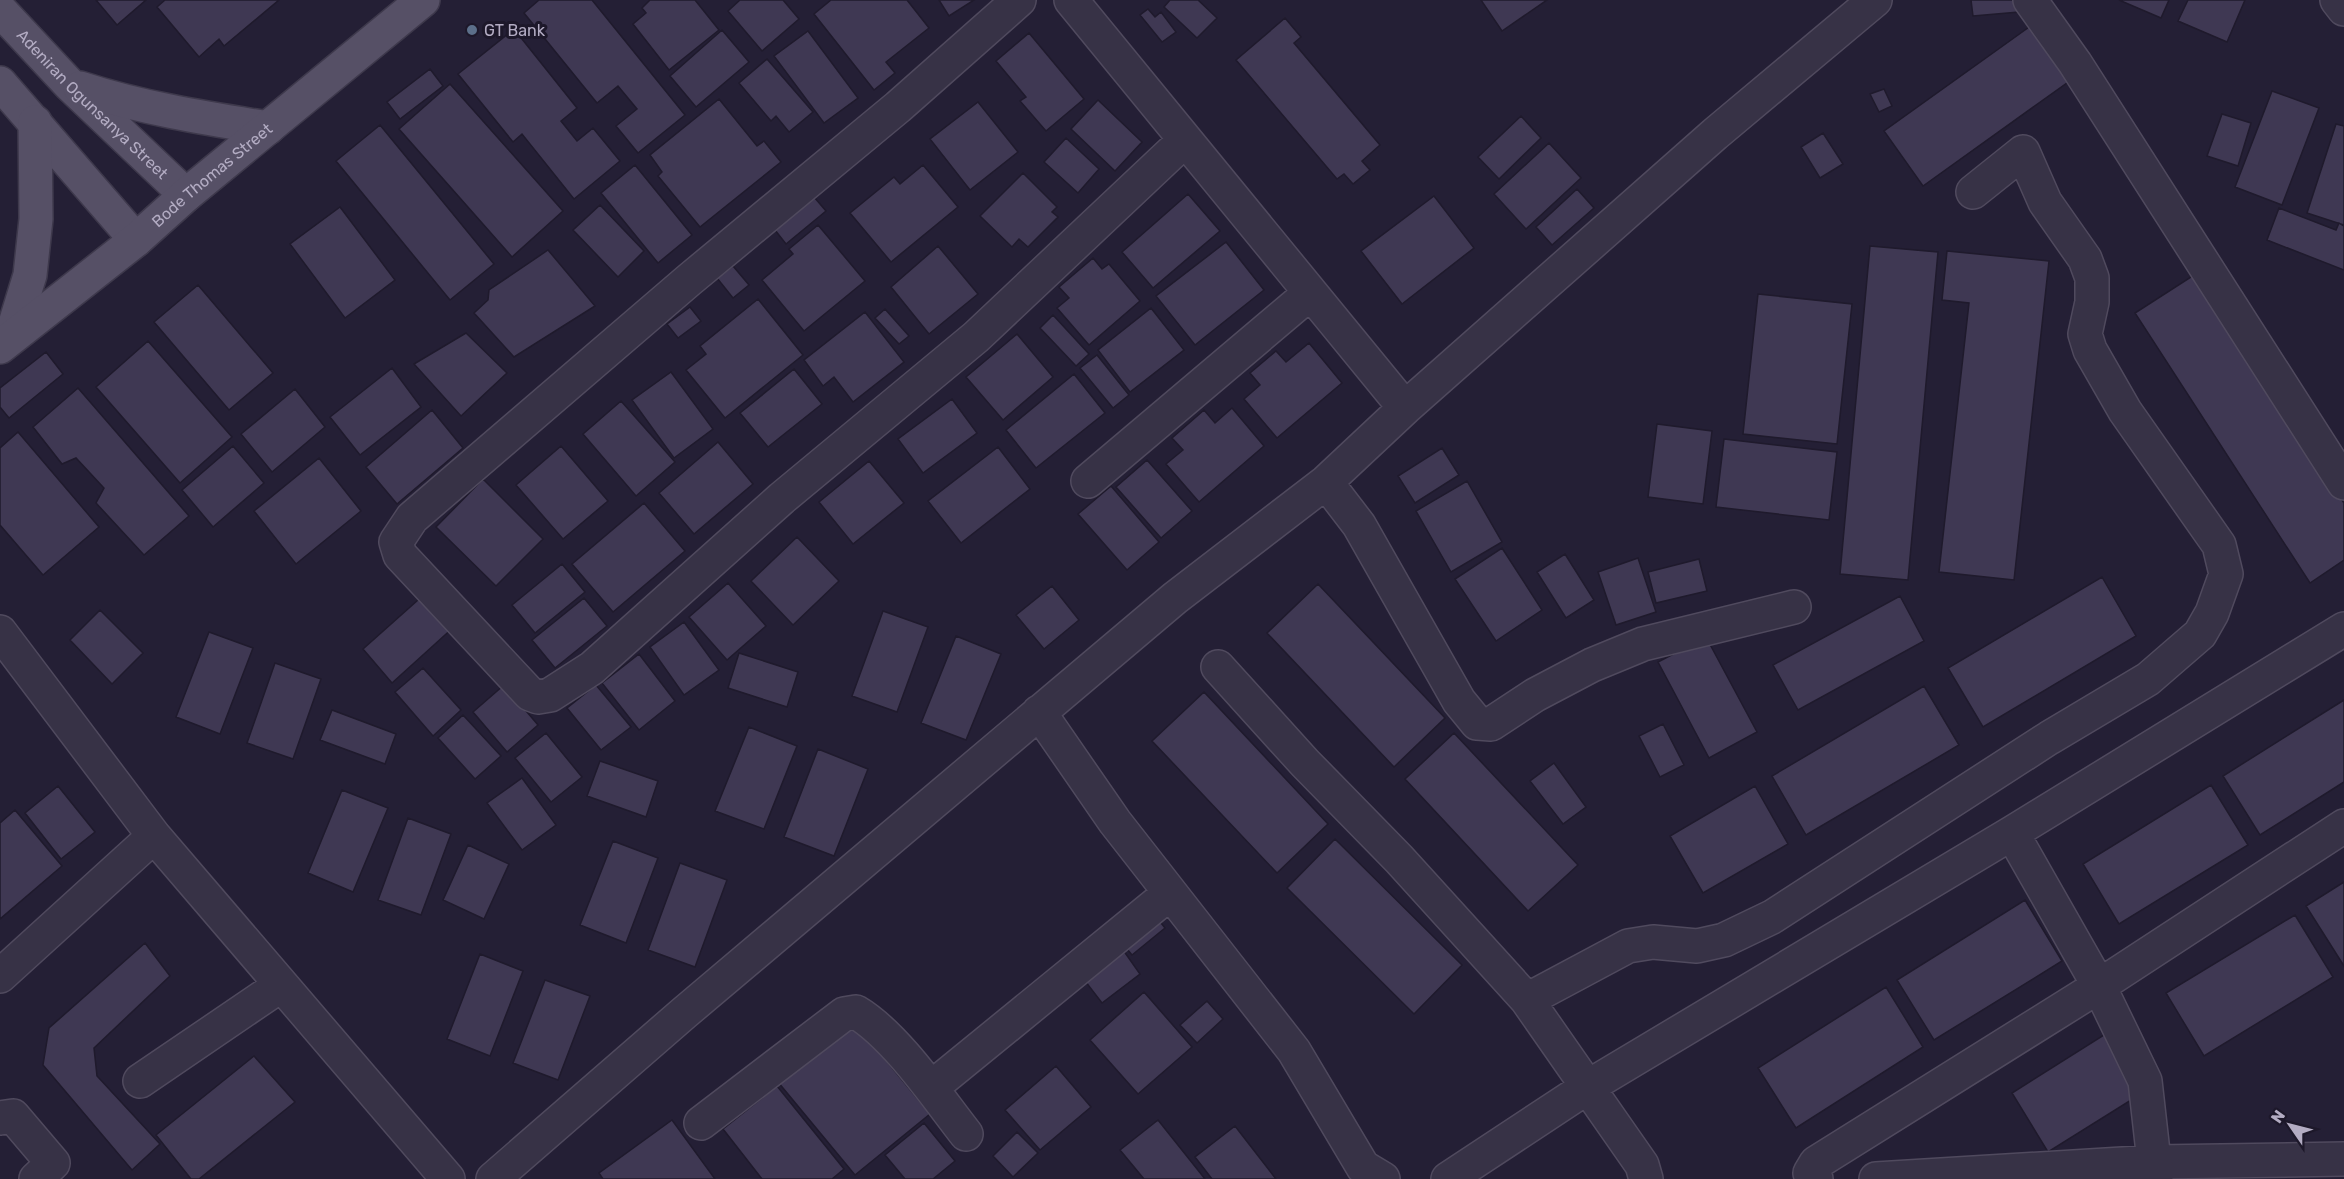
<svg xmlns="http://www.w3.org/2000/svg" width="2344" height="1179" font-family="Rubik,sans-serif">
	<rect width="100%" height="100%" fill="#241f35"/>
	<path fill="#3f3853" stroke="#1f1a2c" stroke-width="1.5" d="M96 0H146L117 25Z
		M165 0H279L224 46 219 39 199 57 157 7Z
		M539 0H592L685 115 638 153 616 126 637 109 618 86 597 103 524 13Z
		M650 0H695L719 30 669 70 633 24 646 13 642 8Z
		M740 0H783L799 19 762 51 728 11Z
		M831 0H907L929 28 886 62 895 73 874 90 814 14Z
		M939 0H974L949 16Z
		M1170 0H1198L1217 18 1197 38 1164 7Z
		M1481 0H1547L1502 31Z
		M1971 0H2018L2019 12 1973 16Z
		M2119 0H2169L2161 18Z
		M2188 0H2245L2227 42 2178 21Z
		M1148 9 1155 17 1161 12 1176 32 1162 42 1140 15Z
		M1285 18 1301 37 1294 43 1380 145 1362 161 1370 170 1353 184 1344 174 1337 179 1236 60Z
		M2032 25 2071 80 1923 186 1884 131Z
		M514 29 577 108 561 121 577 141 593 128 620 161 574 199 522 134 513 142 458 74Z
		M722 30 749 62 696 107 670 76Z
		M808 31 858 98 824 123 774 56Z
		M1029 33 1084 99 1046 131 1020 101 1026 97 996 61Z
		M767 59 813 112 789 132 776 116 771 121 739 83Z
		M430 69 443 86 400 119 387 102Z
		M450 84 563 211 512 257 399 129Z
		M1884 89 1892 106 1879 112 1870 94Z
		M2272 91 2319 108 2282 205 2235 187Z
		M719 99 757 146 764 141 781 162 700 227 658 176 662 172 650 155Z
		M1098 100 1142 142 1115 171 1071 129Z
		M978 102 1018 152 970 190 930 139Z
		M2222 114 2251 123 2238 166 2207 156Z
		M1521 116 1541 138 1499 179 1478 157Z
		M2336 124 2344 126V225L2307 213Z
		M380 125 494 264 450 300 336 161Z
		M1823 133 1843 164 1820 178 1801 147Z
		M1066 138 1099 169 1078 193 1044 162Z
		M1549 143 1581 178 1526 229 1494 194Z
		M635 165 692 235 658 263 601 193Z
		M923 165 958 207 891 262 850 213 894 177 900 184Z
		M1023 173 1057 207 1052 212 1058 217 1028 247 1019 239 1012 247 980 216Z
		M1577 189 1594 208 1552 245 1536 227Z
		M1188 194 1220 231 1153 288 1122 252Z
		M1434 196 1474 248 1402 304 1361 251Z
		M814 197 826 211 786 244 775 230Z
		M600 205 644 251 618 277 573 230Z
		M340 207 395 280 345 318 290 244Z
		M2279 208 2336 230 2339 223 2344 226V270L2267 240Z
		M818 225 865 281 804 331 762 280 793 254 789 249Z
		M1226 242 1264 290 1195 345 1156 296Z
		M938 246 978 294 929 334 891 287Z
		M1870 246 1938 252 1908 580 1840 574Z
		M548 250 595 306 514 357 474 313 488 300 489 290Z
		M1947 251 2049 261 2014 580 1939 572 1969 303 1942 300Z
		M1093 258 1102 269 1109 264 1140 301 1089 345 1057 308 1069 298 1059 287Z
		M733 266 749 285 733 298 717 278Z
		M2194 275 2344 503V560L2310 583 2135 313Z
		M198 285 273 373 229 410 154 322Z
		M1758 294 1852 304 1837 444 1743 434Z
		M758 299 803 355 725 418 686 370 706 354 700 346Z
		M690 307 701 321 678 338 667 324Z
		M1151 308 1184 350 1130 392 1098 350Z
		M885 309 909 336 899 344 875 318Z
		M865 312 904 362 853 402 834 377 823 386 804 360Z
		M1053 315 1089 354 1076 366 1040 328Z
		M466 333 507 373 461 416 414 364Z
		M1017 334 1053 377 1003 420 966 377Z
		M148 341 232 437 180 483 96 387Z
		M1309 343 1342 383 1277 438 1244 399 1260 385 1250 373 1276 351 1286 362Z
		M46 352 63 374 9 418 0 407V388Z
		M1097 355 1129 395 1113 408 1080 368Z
		M392 368 421 407 360 455 330 417Z
		M794 369 822 404 768 447 740 413Z
		M671 372 713 429 674 458 632 400Z
		M1074 374 1105 413 1036 468 1006 430Z
		M78 388 189 516 144 555 96 503 104 488 76 458 62 464 33 427Z
		M295 389 325 427 272 472 241 434Z
		M952 399 977 433 923 473 898 439Z
		M621 401 675 462 636 496 583 434Z
		M1232 408 1264 446 1199 502 1166 464 1183 450 1172 438 1204 410 1215 423Z
		M432 410 463 448 397 504 366 467Z
		M1657 424 1712 431 1703 504 1648 497Z
		M18 432 99 527 43 575 0 525V448Z
		M1724 439 1837 452 1829 520 1716 507Z
		M718 442 753 484 694 534 659 493Z
		M233 446 264 483 213 527 182 490Z
		M561 446 608 501 563 539 516 485Z
		M998 447 1030 489 961 543 928 501Z
		M1442 448 1459 475 1415 503 1398 476Z
		M319 458 361 511 296 564 254 511Z
		M1147 460 1192 511 1161 538 1116 487Z
		M869 461 904 503 853 544 819 502Z
		M483 479 543 539 496 586 436 527Z
		M1467 481 1502 542 1451 572 1416 511Z
		M1111 486 1159 542 1127 570 1078 514Z
		M644 503 685 551 613 612 572 564Z
		M797 537 839 581 793 625 751 581Z
		M1502 548 1542 610 1496 641 1455 579Z
		M1565 554 1594 600 1566 618 1537 572Z
		M1638 558 1656 612 1616 625 1598 572Z
		M1699 559 1707 591 1656 603 1648 572Z
		M562 564 585 592 535 633 512 605Z
		M2102 577 2136 636 1983 727 1948 668Z
		M728 583 766 626 727 660 689 617Z
		M1318 584 1445 718 1394 767 1267 633Z
		M1052 586 1079 620 1044 649 1016 615Z
		M427 592 456 625 392 683 363 649Z
		M1900 596 1924 641 1798 710 1773 665Z
		M584 598 607 626 555 668 532 640Z
		M100 610 143 653 112 684 70 640Z
		M883 611 928 627 897 712 852 696Z
		M684 622 719 670 684 695 650 647Z
		M209 632 253 648 220 734 176 717Z
		M956 636 1001 654 966 740 921 723Z
		M1706 637 1757 732 1709 758 1658 662Z
		M739 653 798 672 787 707 728 688Z
		M639 654 675 701 639 730 602 683Z
		M275 663 321 679 293 759 247 743Z
		M423 668 461 710 433 736 395 692Z
		M504 685 538 725 507 752 473 712Z
		M596 685 631 727 601 750 567 708Z
		M1924 686 1959 745 1806 835 1772 776Z
		M1204 692 1328 824 1277 873 1152 741Z
		M2344 700V782L2260 835 2223 776Z
		M332 710 396 734 385 764 320 740Z
		M463 715 501 756 475 779 438 738Z
		M1663 724 1684 765 1660 777 1639 736Z
		M749 727 797 746 764 829 715 811Z
		M546 733 582 777 551 802 515 758Z
		M1454 733 1578 865 1528 911 1405 779Z
		M818 749 868 769 834 856 784 837Z
		M600 761 658 781 646 817 587 796Z
		M1554 763 1586 807 1563 824 1530 781Z
		M522 778 556 825 522 850 487 803Z
		M2211 785 2248 845 2119 924 2083 864Z
		M58 786 95 832 61 859 25 813Z
		M1755 786 1788 844 1703 893 1670 836Z
		M342 790 388 808 353 892 308 873Z
		M15 810 62 866 0 919V823Z
		M408 818 451 834 421 915 378 900Z
		M1335 839 1462 965 1414 1014 1287 888Z
		M613 841 658 858 626 943 580 925Z
		M468 845 509 864 484 919 443 900Z
		M680 863 727 880 695 967 648 950Z
		M2344 882V966L2306 906Z
		M1142 899 1165 928 1132 955 1108 926Z
		M2025 900 2062 961 1934 1040 1897 980Z
		M2295 915 2333 977 2204 1056 2166 993Z
		M145 943 170 976 94 1048 97 1076 160 1144 132 1170 43 1065 49 1028Z
		M1121 947 1140 974 1102 1003 1082 977Z
		M480 954 523 971 490 1056 447 1039Z
		M545 980 590 996 558 1080 513 1063Z
		M1886 987 1923 1047 1796 1128 1758 1068Z
		M1144 992 1192 1047 1138 1094 1090 1040Z
		M1207 1001 1223 1019 1197 1043 1180 1025Z
		M853 1020 930 1114 855 1175 778 1082Z
		M2107 1033 2144 1092 2048 1152 2012 1093Z
		M254 1056 295 1102 199 1179H191L156 1135Z
		M1056 1066 1091 1107 1040 1150 1005 1110Z
		M777 1086 844 1169 832 1179H762L723 1129Z
		M672 1120 715 1179H603L599 1173Z
		M1158 1120 1205 1179H1144L1120 1150Z
		M924 1123 955 1161 933 1179H905L885 1155Z
		M1235 1126 1276 1179H1212L1195 1157Z
		M1017 1132 1038 1153 1013 1177 993 1156Z"/>
	<g fill="none" stroke-linecap="round" stroke-linejoin="round">
		<defs>
			<path id="minor" d="M1019 0 898 107 689 280 412 518 396 542 400 555 530 694 538 697 550 695 592 668 782 498 976 337 1185 140
				M1071 0 1405 408
				M2030 0 2075 63 2344 483
				M2337 0 2344 9
				M1088 481 1309 294
				M1326 482 1359 525 1459 701 1477 723 1491 724 1535 695 1592 665 1643 644 1794 607
				M0 632 154 836 448 1179
				M1218 667 1305 763 1399 859 1527 1000 1628 946 1653 942 1697 946 1724 940 1772 917 2049 738 2148 679 2200 634 2212 613 2226 574 2219 545 2125 411 2090 350 2085 334 2092 302V278L2085 259 2045 202 2023 152 1973 192
				M1039 712 1115 822 1294 1051 1363 1167 1383 1179
				M2012 833 2099 986 2145 1081 2156 1179
				M0 976 154 836
				M1527 1000 1642 1165 1646 1179
				M140 1081 281 985
				M931 1088 1170 893
				M0 1118 13 1116 53 1163 36 1179
				M701 1123 844 1014 856 1012C895 1035 937 1097 966 1134
				M493 1179 684 1013 1175 598 1326 482 1405 408 1715 134 1875 0
				M1448 1179 1586 1088 2012 833 2344 629
				M1816 1179 1810 1173 1816 1163 2099 986 2344 826
				M1876 1179 2155 1162 2344 1159"/>
			<g id="major">
				<path id="s1" d="M0 10 70 85 186 195"/>
				<path d="M0 83 136 240"/>
				<path d="M80 88C141 108 204 118 268 128"/>
				<path d="M11 337 30 275 36 219 35 122"/>
				<path id="s2" d="M0 347 136 240 186 195 423 0"/>
			</g>
		</defs>
		<use href="#minor" stroke="#504a5e" stroke-width="36"/>
		<use href="#major" stroke="#3e394c" stroke-width="36"/>
		<use href="#minor" stroke="#373246" stroke-width="33"/>
		<use href="#major" stroke="#565066" stroke-width="33"/>
	</g>
	<circle fill="#5c6f8a" stroke="#1d182a" stroke-width="2" cx="472" cy="30" r="6"/>
	<g text-anchor="middle" dominant-baseline="central" stroke-width="6" stroke-linejoin="round" paint-order="stroke">
		<g font-size="16" fill="#b3acc3" stroke="#1d182a" text-anchor="start">
			<text x="484" y="30">GT Bank</text>
		</g>
		<g font-size="16" fill="#b3acc3" stroke="#1d182a">
			<text stroke="none"><textPath href="#s1" startOffset="132">Adeniran Ogunsanya Street</textPath></text>
			<text stroke="none"><textPath href="#s2" startOffset="273">Bode Thomas Street</textPath></text>
		</g>
	</g>
	<g transform="translate(2290 1125) rotate(305)" stroke="#1d182a" stroke-width="4.5" paint-order="stroke">
	<path d="M0-4.5L10 22L0 15L-10 22Z" fill="#b3acc3"/>
	<text y="-9" font-size="16" font-weight="bold" text-anchor="middle" fill="#b3acc3">N</text>
	</g>
</svg>
